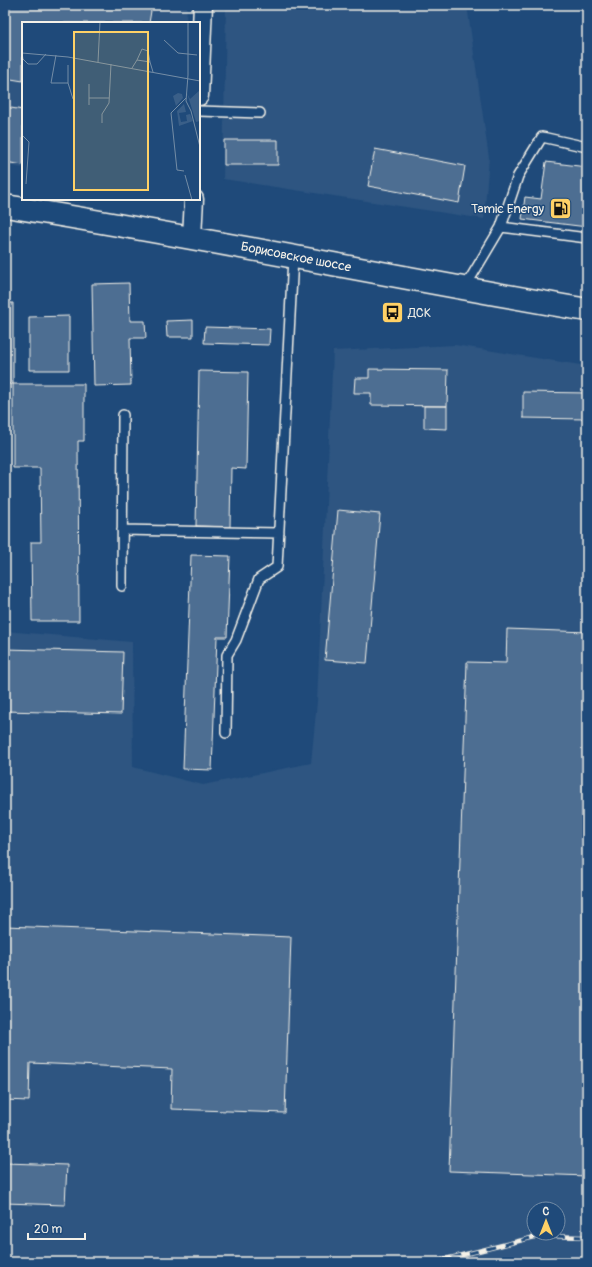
<svg xmlns="http://www.w3.org/2000/svg" width="592" height="1267" font-family="Pangolin,sans-serif">
	<rect width="100%" height="100%" fill="#1f4a7a"/>
	<filter id="ink" filterUnits="userSpaceOnUse"><feTurbulence type="fractalNoise" baseFrequency=".025" numOctaves="2"/><feDisplacementMap in="SourceGraphic" scale="8" xChannelSelector="R" yChannelSelector="G"/><feConvolveMatrix kernelMatrix="1 2 1 2 8 2 1 2 1" color-interpolation-filters="sRGB"/></filter>
	<g filter="url(#ink)">
		<path fill="#2d5581" fill-rule="evenodd" d="M5 5H187L186 23H23V168L5 165Z
			M226 5H467L489 158 484 219 223 179Z
			M455 345 587 366V1262H5V631L132 642 133 767 203 785 311 763 317 701 333 351ZM534 1209H558V1233H534Z"/>
		<path fill="#4d6e92" stroke="#f4f1e8" d="M5 5H152L149 23H23V81L5 78Z
			M5 107 23 110V165L5 162Z
			M224 140H278V165H224Z
			M375 149 465 166 459 203 368 186Z
			M546 162 587 167 583 204 587 205V227L522 219 525 197 541 199Z
			M129 283 130 321H145L146 338H130L131 385 94 386 92 284Z
			M5 303H13V384H5Z
			M69 316V370H29V317Z
			M193 320V337H167L166 321Z
			M205 327 270 329 269 345 204 343Z
			M369 369 448 370 447 406 371 405V393H354L355 378H369Z
			M199 371 248 372 246 469 231 468 230 527 196 526Z
			M13 384H84V441H78L79 621H32L31 542H41L40 468H13Z
			M523 392 587 393V419L523 418Z
			M424 406H447V429L424 428Z
			M338 510 380 514 367 663 325 660Z
			M191 555 230 556 227 637H217L212 770 183 769Z
			M507 629 587 632V1176L449 1171 467 662 506 663Z
			M5 649 123 652 121 714 5 711Z
			M5 926 291 937 285 1113 171 1109 172 1069 30 1063 29 1101 5 1100Z
			M5 1163 67 1165 65 1205 5 1203Z"/>
		<g fill="none" stroke-linecap="round" stroke-linejoin="round">
			<defs>
				<path id="service" d="M199 111 260 113
					M501 227 518 176 542 137 587 147
					M464 289 501 227 587 238
					M122 530 279 533
					M122 586 123 415
					M226 733 227 655 236 640 259 579 277 567 293 257"/>
				<path id="minor" d="M199 96 203 5
					M192 237 194 199"/>
				<path id="primary" d="M5 206C200 237 393 277 587 310"/>
			</defs>
			<use href="#service" stroke="#f4f1e8" stroke-width="12"/>
			<use href="#minor" stroke="#f4f1e8" stroke-width="21"/>
			<use href="#primary" stroke="#f4f1e8" stroke-width="25"/>
			<use href="#service" stroke="#1f4a7a" stroke-width="9"/>
			<use href="#minor" stroke="#1f4a7a" stroke-width="18"/>
			<use href="#primary" stroke="#1f4a7a" stroke-width="22"/>
			<defs>
				<path id="rail" d="M5 1260 62 1262
					M434 1262 539 1236 587 1237"/>
			</defs>
			<use href="#rail" stroke="#f4f1e8" stroke-width="4.5"/>
			<use href="#rail" stroke="#1f4a7a" stroke-width="3" stroke-dasharray="9" stroke-linecap="butt"/>
		</g>
	</g>
	<defs>
		<symbol id="fuel-square" viewBox="-11 -11 22 22"><rect x="-9" y="-9" width="18" height="18" rx="4" fill="#ffd166" stroke="#1f4a7a"/><path d="M-5.5-6h7V0h2V4h1.3V-2.5L3-4.5l.8-.8L6-3V5H2.5V1h-1V6h-7ZM-4.2-4.7v3.2H.2V-4.7Z" fill="#111"/></symbol>
		<symbol id="bus-square" viewBox="-11 -11 22 22"><rect x="-9" y="-9" width="18" height="18" rx="4" fill="#ffd166" stroke="#1f4a7a"/><path d="M-5-6H5V4H4V6H2V4H-2V6H-4V4H-5ZM-3.5-4V0h7V-4ZM-3.5 1.2v1.5H-2V1.2ZM2 1.2v1.5H3.5V1.2Z" fill="#111"/></symbol>
	</defs>
	<g fill-rule="evenodd">
		<use href="#fuel-square" x="548" y="196" width="25" height="25"/>
		<use href="#bus-square" x="380" y="300" width="25" height="25"/>
	</g>
	<g text-anchor="middle" dominant-baseline="central" stroke-width="3" stroke-linejoin="round" paint-order="stroke">
		<g font-size="13" fill="#f4f1e8" stroke="#1f4a7a" text-anchor="end">
			<text x="544" y="209">Tamic Energy</text>
			<text x="408" y="313" text-anchor="start">ДСК</text>
		</g>
		<g font-size="13" fill="#f4f1e8" stroke="#1f4a7a">
			<text transform="translate(296 257) rotate(11)">Борисовское шоссе</text>
		</g>
	</g>
	<g transform="translate(22 22)">
		<rect width="178" height="178" fill="#1f4a7a"/>
		<path d="M178 68V99L174 100 165 71 168 77ZM156 71 160 72 161 76 154 84 151 74ZM162 82 164 90 157 91 159 100 165 99 164 93 168 92 171 99 157 104 155 89Z" fill="#3a5f88"/>
		<path fill="none" stroke="#748da6" stroke-width="1" d="M166 0V53L164 79 169 89 178 125M142 18 156 31 175 33M0 31 1 37 6 42H15L24 32M0 31 46 35 178 59M34 33 29 61H46V43M115 38 120 27 126 29 128 40M76 40 78 0M110 46 115 38 128 40 131 50M46 61 51 77M67 76H87M67 83V62M80 101V92L87 81 89 42M0 113 7 120 4 162M162 149 155 148 149 91 164 76M163 153 170 178"/>
		<path fill="#ffd166" fill-opacity="0.15" stroke="#ffd166" stroke-width="2" d="M52 10H126V168H52Z"/>
		<rect width="178" height="178" fill="none" stroke="#f4f1e8" stroke-width="2"/>
	</g>
	<rect width="592" height="1267" fill="none" stroke="#1f4a7a" stroke-width="20"/>
	<rect x="10" y="10" width="572" height="1247" fill="none" stroke="#f4f1e8" stroke-width="1.5" filter="url(#ink)"/>
	<g transform="translate(546 1221)"><circle r="19" fill="#1f4a7a" stroke="#748da6"/>
	<path d="M0-3L7 15L0 10L-7 15Z" fill="#ffd166"/>
	<text y="-6" font-size="11" font-weight="bold" text-anchor="middle" fill="#f4f1e8">С</text>
	</g>
	<path d="M28 1233v6h57v-6" fill="none" stroke="#f4f1e8" stroke-width="2"/>
	<text x="34" y="1233" font-size="12" fill="#f4f1e8" stroke="#1f4a7a" stroke-width="3" paint-order="stroke">20 m</text>
</svg>
